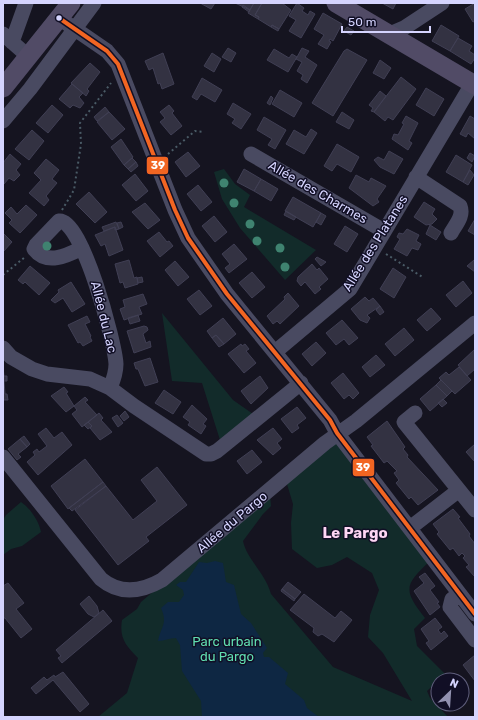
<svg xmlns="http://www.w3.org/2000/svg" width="478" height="720" font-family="Rubik,sans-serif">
	<rect width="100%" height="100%" fill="#151420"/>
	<path fill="#122b2a" d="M224 169 235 184 250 195 244 207 316 250 285 280 240 228 222 199 214 172Z
		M162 313 233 400 253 414 220 440 202 383 172 381Z
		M333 442 340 445 430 561C404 585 403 590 425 618L414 629 417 646 445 674 427 691 430 698 448 717H98L127 693 138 658C126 646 119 638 122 620L137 609 141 602 155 590 270 494 271 506 263 514 243 541C247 560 265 572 271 594L333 667 412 701 383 653 368 637 370 615 379 590 372 573 347 557 332 565 317 568 292 549 291 523 293 504 287 484Z
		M21 502C30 508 39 521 41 532L22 546 11 549 3 555V520L6 515Z"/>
	<path fill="#0e2743" d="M215 561 223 563 226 582 234 585 241 614 251 623 267 648 263 653 264 657H269L288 673 285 684 304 700 307 708 319 717H202L201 701 182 671 180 645 176 638C169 638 165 641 158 641 161 626 168 624 161 608L168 602H179L184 595 183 590 176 585 180 582H186L199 562 207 563Z"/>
	<path fill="#333242" stroke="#403f54" d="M200 3H215L211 9Z
		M235 3H254L250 10Z
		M254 3H262L255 15 259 17 258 19 248 13Z
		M262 3H282L291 10 279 29 272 25 271 27 258 19 259 17 255 15Z
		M297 3 304 8 302 11 308 15 310 11 315 14 301 38 289 31 296 20 289 16Z
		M382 3H396L393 9Z
		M475 3V21L473 22 465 9Z
		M243 5 250 10 249 12 242 7Z
		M323 13 342 24 333 41 330 39 329 41 331 42 327 49 318 44 324 35 314 29Z
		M272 25 279 29 278 31 271 27Z
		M441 25 459 36 450 51 432 41Z
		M347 27 354 31 351 35 344 31Z
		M458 38 472 46 469 51 475 55V58L471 64 450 51Z
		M228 48 236 53 231 62 222 57Z
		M302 48 309 51 305 57 317 65 307 83 301 79 303 75 297 71 302 62 296 59Z
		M274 49 289 58 292 54 297 57 288 72 267 60Z
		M347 49 367 60 333 116 312 103 344 51Z
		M163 53 174 84 162 89 160 83 158 84 153 68 149 70 145 61Z
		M212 53 221 59 214 72 204 66Z
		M380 60 391 68 384 79 373 73Z
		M90 63 100 72 87 89 89 91 86 96 71 83Z
		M401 77 416 89 393 120 388 117 385 121 374 112Z
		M202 78 222 90 215 102 201 94 197 100 192 97Z
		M72 84 83 93 79 97 84 103 80 108 73 105 70 108 59 99Z
		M426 88 444 99 434 116 416 105Z
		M280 90 302 103 294 117 272 104Z
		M380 91 386 96 374 112 371 111 373 108 369 105Z
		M271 96 273 98 270 105 267 103Z
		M233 103 251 114 241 129 232 123 235 119 227 114Z
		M52 105 63 115 48 133 36 123Z
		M169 105 174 111 172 113 182 126 171 135 160 122 165 118 160 112Z
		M105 107 109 112 97 121 94 117Z
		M109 112 125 129 112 140 97 122Z
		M342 112 354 120 349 129 336 122Z
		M406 116 418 123 409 141 412 143 408 150 392 139 394 134 398 135 404 124 402 123Z
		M470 116 475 119V139L468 133 466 137 460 134Z
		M264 117 286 130 275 149 268 145 272 139 257 130Z
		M311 129 317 133 304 154 286 144 294 130 306 137Z
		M32 130 44 141 29 160 15 149Z
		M121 139 133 157 124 165 111 147Z
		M337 144 359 157 351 172 337 164 332 171 324 166Z
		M389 151 403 159 394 174 380 167 374 160 378 157 384 160Z
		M188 152 200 166 186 177 175 162Z
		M470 153 475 156 472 162 467 158Z
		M10 154 21 164 16 170 20 175 14 181 9 178 4 184 3 163Z
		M456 155 472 165 463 182 446 172Z
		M132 158 136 162 128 169 124 165Z
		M46 159 59 170 52 179 57 183 46 196 49 200 44 206 29 193 41 180 34 173Z
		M136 162 138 166 131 172 128 169Z
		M244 169 261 179 254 191 237 182Z
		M470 170 474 175 468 185 463 182Z
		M135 174 148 191 136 201 122 185Z
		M356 175 369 182 371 178 386 186 377 199 379 202 373 206 349 188Z
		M261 179 278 189 271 201 254 191Z
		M198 185 212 202 201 211 187 194Z
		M89 192 107 212 95 223 76 204Z
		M293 197 321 213 313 227 285 211Z
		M424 202 435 209 432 214 437 219 432 224 426 225 414 217Z
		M145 203 160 220 148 229 132 212Z
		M26 205 37 215 20 233 9 223 12 220 5 213 11 207 17 214Z
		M286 211 296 217 294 220 284 215Z
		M321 213 326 216 321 225 316 222Z
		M214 216 227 232 215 242 202 226Z
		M475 219V235L468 231Z
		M116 222 119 229 115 230V227L104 231 102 227Z
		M121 222 123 227 119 229 117 223Z
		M430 225 441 232 436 240 426 234Z
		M345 226 358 234 347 252 334 244Z
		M115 227 123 250 109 256 105 244 101 246 95 235Z
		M407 229 419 235 416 241 421 244 418 250 412 248 407 256 394 249 400 239 397 237 399 233 403 234Z
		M159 232 167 242 169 241 173 246 160 257 147 241Z
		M3 233 12 242 3 252Z
		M234 244 247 259 229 273 225 268 230 264 222 254Z
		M317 257 326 262 321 266 315 259Z
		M129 260 134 278 137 277 138 284 125 288 123 282 120 283 115 264Z
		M474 260 475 261V272L467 266Z
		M175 261 189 277 178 286 165 270Z
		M312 264 317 270 319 268 328 279 319 287 321 289 315 294 305 282 301 286 297 281 298 277Z
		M30 266 50 283 39 295 25 282 23 284 18 280Z
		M393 268 406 277 394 298 380 289Z
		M252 272 265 287 252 298 239 283Z
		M142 277 143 282 138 283 137 278Z
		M463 281 472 293 456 307 446 295Z
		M71 282 85 304 72 312 63 298 55 303 51 300 59 292 58 290Z
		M199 290 212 306 200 315 187 299Z
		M288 293 299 306 280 324 277 321 273 324 267 316 285 299 284 297Z
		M143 294 147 304 139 307 142 314 124 320 120 309 125 307 123 300Z
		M365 297 369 301 373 298 380 306 367 315 370 318 367 323 360 320 351 309Z
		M380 306 384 312 380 315 376 310Z
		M431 308 441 319 427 331 417 320Z
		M138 315 140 321 130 324 128 318Z
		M87 316 90 322 85 324 91 336 90 337 92 341 83 346 80 342 78 343 68 325Z
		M223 318 236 334 224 344 216 335 212 338 207 331Z
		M342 320 358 338 349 345 344 339 336 345 326 333Z
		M144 326 147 327 148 330 143 334 146 343 150 341 151 347 134 353 127 331Z
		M404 328 414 340 395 356 385 344Z
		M216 335 224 344 219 347 212 338Z
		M316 342 326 353 312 366 302 354Z
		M241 344 242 346 245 344 249 349 246 351 256 363 244 373 228 354Z
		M475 349V369L467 376 458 365Z
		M376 355 385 365 370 377 362 367Z
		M150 358 158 382 145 386 138 369H136L134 363Z
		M3 367 4 376H7V381H4L5 394H7L8 400H3Z
		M459 367 471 380 455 394 439 378 446 372 449 375Z
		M343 373 359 393 353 399 349 395 344 399 331 383Z
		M260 376 268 388 251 404 241 391Z
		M441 380 452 391 447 396 436 385Z
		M436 385 447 396 430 411 420 399Z
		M64 387 68 392 66 393 74 406 66 412 51 396Z
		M164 390 181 402 173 414 155 403Z
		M85 397 88 400 85 402 97 415 82 427 72 414 77 410 74 406Z
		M443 399 447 403 442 407 438 403Z
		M192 405 207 419 203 424 206 426 201 434 188 425 190 422 183 417Z
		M297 407 306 418 297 425 299 428 292 433 281 419Z
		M125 411 129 417 124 421 120 416Z
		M99 413 103 418 101 420 112 432 100 440 90 428 92 426 88 422Z
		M117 415 123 423 118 427 112 418Z
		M387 421 405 447 403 449 408 455 407 457 438 490 418 505 411 497 409 499 396 483 399 480 394 473 397 471 387 461 384 463 371 446 373 445 367 437Z
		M88 422 92 426 88 429 84 425Z
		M46 428 54 438 62 432 72 445 38 475 27 462 35 455 33 452 37 449 39 452 47 446 38 434Z
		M273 428 282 439 277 443 281 448 273 455 257 440Z
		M24 436 30 444 27 447 20 439Z
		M20 439 27 447 18 454 21 457 17 460 8 449Z
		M475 444V462L466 452Z
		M252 450 262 462 247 474 237 461Z
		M85 459 103 482 68 509 51 486Z
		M157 467 187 505 146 537 149 541 118 565 75 510 106 486 133 520 157 501 141 480Z
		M103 482 106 486 72 511 69 508Z
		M453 509 460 517 458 518 470 534 469 536 475 544V577L466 567 469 565 463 558 465 556 462 553 459 556 453 548 450 550 437 534 439 532 433 524Z
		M425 573 435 586 430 590 439 602 437 603 440 607 430 615 414 591 424 583 419 577Z
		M288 582 301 592 295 599 282 589Z
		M8 583 24 603 16 609 32 629 21 638 5 618H3V586Z
		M282 589 295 599 294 601 281 591Z
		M304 594 335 618 341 611 352 620 334 642 322 634 318 636 313 632 314 628 290 610Z
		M89 596 97 606 99 613 94 617 88 614 80 604Z
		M103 610 112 621 62 663 58 658 61 656 56 650Z
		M435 618 442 627 438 630 441 634 444 631 448 636 431 650 426 643 429 641 421 629Z
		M475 655V681L463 665Z
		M63 672 89 704 80 712 53 680 36 694 31 688 44 677 47 680 54 675 55 677Z"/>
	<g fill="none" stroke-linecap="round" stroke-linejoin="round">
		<path stroke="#4a5b66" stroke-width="2" stroke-dasharray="2 3" stroke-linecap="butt" d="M168 154 195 131 204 132
			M62 210 74 190 81 144 80 123 111 83
			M386 254 424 278
			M3 275 25 257"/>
		<path stroke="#494a61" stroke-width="15" d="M59 18 107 51 118 64 175 210 188 238 227 294 330 420 337 433 475 614
			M3 34 29 57
			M390 34 404 28 442 3
			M12 42 26 3
			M3 121 30 89 94 3
			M251 154 384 231
			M416 177 460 206C464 216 456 224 451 233
			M82 248C68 255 47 266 34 249L36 245 59 221C82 218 115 343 116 364 116 371 113 381 110 388
			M3 348 11 357 32 369 47 374 90 379 110 388 134 406 206 454H211L217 451 301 383
			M275 352 350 289 472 84
			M415 413 404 422 475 510
			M3 457 101 579C120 595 141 592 162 580L325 443 356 421 475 323
			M410 528 459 490
			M460 594 452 599 450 607 475 640"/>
		<path stroke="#514b66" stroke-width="19" d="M336 3 475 85
			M3 88 71 3"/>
		<defs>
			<path id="bus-1" d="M59 18 107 51 118 64 175 210 188 238 227 294 330 420 337 433 475 614"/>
		</defs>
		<use href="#bus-1" stroke="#110f25" stroke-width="7"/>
		<use href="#bus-1" stroke="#f26522" stroke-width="4"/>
	</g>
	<g fill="#3f8370">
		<circle cx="224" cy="183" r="4.5"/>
		<circle cx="234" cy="203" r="4.5"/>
		<circle cx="250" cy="224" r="4.5"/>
		<circle cx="257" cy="241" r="4.5"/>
		<circle cx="47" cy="246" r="4.5"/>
		<circle cx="280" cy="248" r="4.5"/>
		<circle cx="285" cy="267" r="4.5"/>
	</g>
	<circle fill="#d5d4fe" stroke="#110f25" stroke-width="1.5" cx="59" cy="18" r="3.5"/>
	<g text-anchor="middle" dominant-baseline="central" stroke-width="3" stroke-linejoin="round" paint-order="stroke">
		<g font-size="13" fill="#d5d4fe" stroke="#110f25">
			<text transform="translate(318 192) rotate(30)">Allée des Charmes</text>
			<text transform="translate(375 243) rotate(-58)">Allée des Platanes</text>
			<text transform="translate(104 317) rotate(76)">Allée du Lac</text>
			<text transform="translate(232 522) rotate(-40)">Allée du Pargo</text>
		</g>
		<g font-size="13" fill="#61deb1" stroke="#110f25">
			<text x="227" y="641">Parc urbain<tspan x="227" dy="15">du Pargo</tspan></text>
		</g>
		<g font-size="15" font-weight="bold" fill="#fed6f4" stroke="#110f25">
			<text x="355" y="533">Le Pargo</text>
		</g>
	</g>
	<g stroke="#110f25" stroke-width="1.5">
		<rect x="146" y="156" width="23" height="19" rx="4" fill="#f26522"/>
		<rect x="352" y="458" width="23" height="19" rx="4" fill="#f26522"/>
	</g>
	<g font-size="11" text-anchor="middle" font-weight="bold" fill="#fff">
		<text x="158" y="169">39</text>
		<text x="363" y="471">39</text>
	</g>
	<rect width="478" height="720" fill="none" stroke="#d5d4fe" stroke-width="8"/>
	<g transform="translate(450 692) rotate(25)"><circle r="19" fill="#110f25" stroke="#5f5e7c"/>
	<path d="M0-3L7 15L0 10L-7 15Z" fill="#9291b0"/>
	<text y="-6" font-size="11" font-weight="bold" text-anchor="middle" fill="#d5d4fe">N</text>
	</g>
	<path d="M342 26v6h88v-6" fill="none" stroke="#d5d4fe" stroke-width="2"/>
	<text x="348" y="26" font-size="12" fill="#d5d4fe" stroke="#110f25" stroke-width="3" paint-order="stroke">50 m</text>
</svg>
